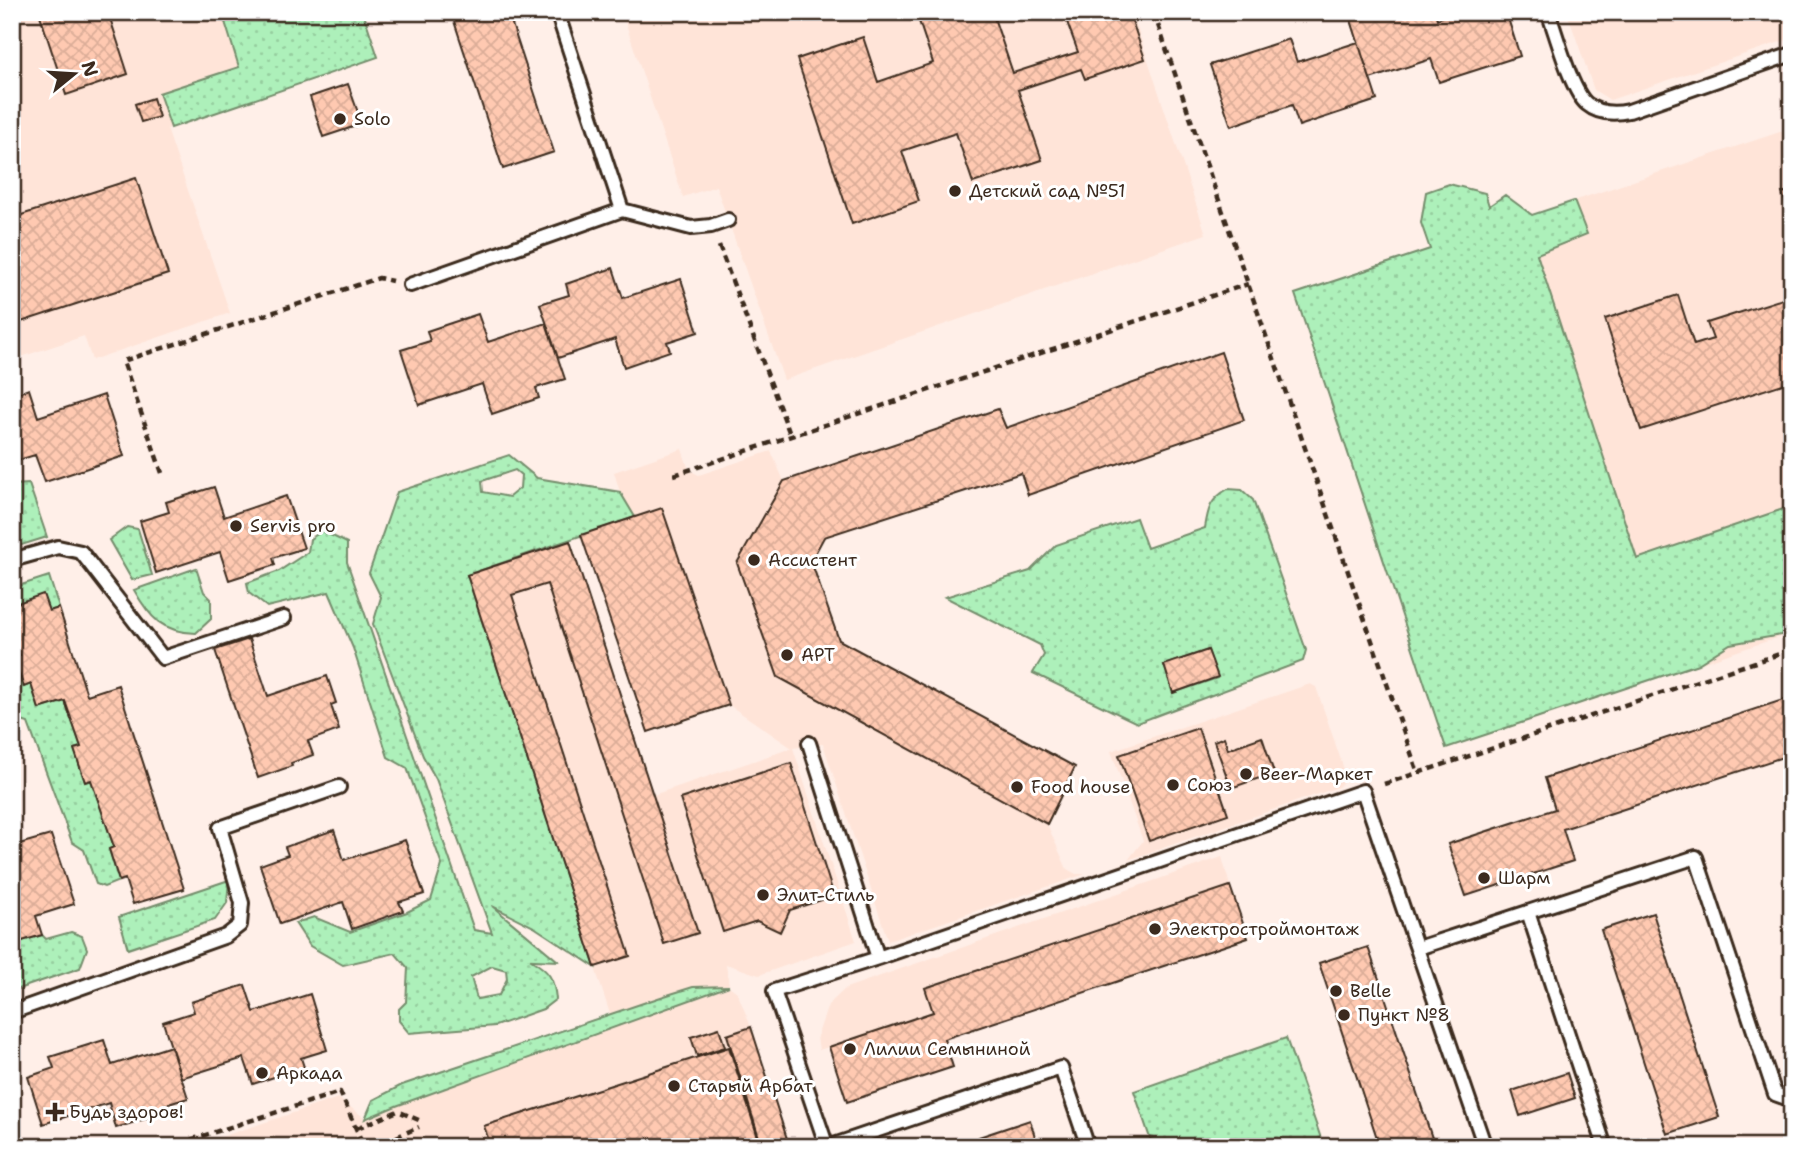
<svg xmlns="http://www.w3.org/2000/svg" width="1804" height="1159" font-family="'Shantell Sans',sans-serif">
	<defs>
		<pattern id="grass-dots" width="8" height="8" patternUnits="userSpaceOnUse" patternTransform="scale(1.75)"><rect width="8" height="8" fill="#adf0ba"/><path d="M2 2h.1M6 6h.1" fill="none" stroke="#96ce9f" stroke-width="1.8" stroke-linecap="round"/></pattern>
		<pattern id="building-cross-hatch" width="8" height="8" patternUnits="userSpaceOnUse" patternTransform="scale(1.75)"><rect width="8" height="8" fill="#ffc9b1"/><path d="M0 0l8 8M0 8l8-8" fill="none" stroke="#dbad98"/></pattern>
	</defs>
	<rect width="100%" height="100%" fill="#ffefe8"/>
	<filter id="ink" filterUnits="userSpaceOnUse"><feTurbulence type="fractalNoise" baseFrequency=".0143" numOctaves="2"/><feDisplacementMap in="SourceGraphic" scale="14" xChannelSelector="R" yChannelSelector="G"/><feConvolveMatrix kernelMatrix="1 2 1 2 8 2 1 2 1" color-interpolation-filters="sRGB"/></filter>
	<g filter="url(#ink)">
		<path fill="#ffe4d8" d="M12 12H222L239 67 159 94 171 128 167 129 230 313 92 360 84 336 12 360Z
			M622 12H1132L1206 234 784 380 716 186 683 197Z
			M1567 12H1792V38L1610 100 1594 90Z
			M1792 128V633L1446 748 1295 294Z
			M682 449 689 470 699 475 771 451 784 481 737 563 1047 824 1067 869 1076 874H1085L888 941 823 744 793 748 856 941 759 975 726 964 729 986 737 992 751 1027 789 1147H191L338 1098 365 1118 373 1100 402 1085 610 1014 467 575 570 541 653 795 792 748 729 705 662 508 635 517 620 492 614 472Z
			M1310 684 1316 687 1347 778 1338 787 1128 860 1143 841 1111 751Z
			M1222 857 1230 886 926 987 933 1012 819 1050 817 1037 828 1005 846 988Z"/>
		<path fill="url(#grass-dots)" stroke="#748d6c" stroke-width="2" fill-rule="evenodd" d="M222 12H363L378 57 171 128 159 93 239 67Z
			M1449 184 1485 193 1489 206 1505 195 1532 215 1574 201 1587 234 1537 254 1637 559 1792 506V633L1730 644 1698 664 1446 748 1295 294 1430 249 1421 223 1426 192Z
			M509 455 537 478 620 492 635 517 467 575 595 967 534 927 492 906 558 961 531 960C549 971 554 978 556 999L543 1009 495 1026 409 1033 399 1021V1009L406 1002 408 968 395 953 343 965 310 946 295 923 314 917 350 932 407 912 431 900 442 865 407 768 388 757 353 648 329 592 267 607 249 593 247 583 279 571 308 552 310 539 322 531 347 543V562L474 930 492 933 436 779 423 756 373 624 381 597 369 573 397 492ZM515 470 521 475 520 488 509 497 483 492 482 481ZM492 966 506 970 507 979 499 995 477 999 471 977Z
			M29 484 47 537 12 548V485Z
			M1228 489 1242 490 1253 500 1306 650 1303 661 1137 723 1033 673 1044 655 1040 645 945 597 1030 571 1056 545 1136 518 1147 548 1205 528C1208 509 1210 499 1228 489ZM1208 650 1217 678 1173 693 1164 665Z
			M127 527 138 529 152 575 132 580 109 540Z
			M196 568 204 592 211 599V619L196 633C162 632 150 618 134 590Z
			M49 576 59 608 49 611 12 605V588Z
			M12 632 20 655 14 658 23 687 31 684 39 709 65 701 81 747 74 749 85 782 91 780 114 847 109 849 119 881 104 887 96 884 84 850 72 842 28 723 12 718Z
			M229 880 227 903 215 920 128 949 119 917Z
			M71 932 82 936 87 949 80 968 12 991V944L42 935 46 939Z
			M729 986 396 1106 365 1119 373 1100 402 1085 661 997 693 987Z
			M1286 1038 1324 1147H1153L1134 1091Z"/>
		<path fill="url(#building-cross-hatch)" stroke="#3b2a1e" stroke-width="2" d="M39 12H108L128 74 66 95Z
			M451 12H508L554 152 503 169Z
			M925 12H992L1013 73 1078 52 1066 19 1087 12H1129L1145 59 1085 79 1081 69 1018 90 1042 160 973 183 956 133 902 151 919 201 852 224 797 59 863 37 878 82 933 63 917 15Z
			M1374 12H1435L1437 19 1458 12H1506L1520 56 1439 82 1431 59 1370 79 1351 20Z
			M1289 39 1297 62 1358 42 1377 100 1299 126 1292 105 1231 126 1210 65Z
			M348 84 362 124 323 137 310 97Z
			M153 98 159 117 141 122 135 104Z
			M136 178 168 274 18 323 12 304V218Z
			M1792 190V222L1782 193Z
			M613 268 623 298 681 279 698 332 667 342 670 351 624 367 615 339 558 358 540 304 569 295 566 284Z
			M1678 295 1694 345 1713 339 1707 323 1792 296V381L1641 430 1605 319Z
			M478 314 488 342 546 323 565 379 536 388 539 398 492 414 482 384 419 405 401 350 430 341 427 331Z
			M1221 352 1244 420 1028 495 1021 473 972 489 824 537 811 561 839 640 1075 767 1047 824 778 677 737 563 784 481 998 409 1006 428Z
			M29 389 38 417 104 395 124 456 45 482 35 455 12 462V395Z
			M214 487 224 517 286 496 304 548 273 558 275 565 229 580 220 552 156 573 140 521 169 512 166 502Z
			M662 508 729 705 648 732 581 535Z
			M570 541 698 933 664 944 547 584 512 595 630 956 595 967 467 575Z
			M43 594 49 611 59 608 87 695 118 685 184 889 133 904 125 879 119 881 109 849 114 847 91 780 85 782 74 749 81 747 65 701 39 709 31 684 24 687 13 657 20 655 12 632V605Z
			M249 639 268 696 327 676 336 703 331 705 339 730 308 741 313 755 291 763 292 766 258 778 215 650Z
			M1208 650 1218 677 1173 693 1164 665Z
			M1792 697V754L1563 829 1573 861 1466 896 1448 844 1555 809 1545 778Z
			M1198 728 1228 814 1149 841 1119 755Z
			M1224 737 1228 749 1262 737 1274 773 1231 788 1214 741Z
			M791 763 834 896 790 910 780 932 757 921 723 932 680 799Z
			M334 830 344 860 405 840 424 894 399 902 403 911 352 929 343 902 280 924 260 865 288 855 285 847Z
			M51 835 74 904 36 916 42 935 12 944V846Z
			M1230 886 1248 938 944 1039 953 1067 847 1102 829 1047 933 1012 925 988Z
			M1653 913 1719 1117 1667 1134 1601 930Z
			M1368 947 1382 988 1435 1147H1380L1319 963Z
			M245 985 254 1012 310 994 327 1050 301 1058 304 1067 253 1084 244 1058 181 1078 163 1022 194 1012 191 1002Z
			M751 1027 789 1145 784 1147H762L727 1035Z
			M719 1028 725 1047 697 1056 691 1037Z
			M104 1040 112 1065 171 1046 188 1098 162 1106 164 1113 116 1128 109 1103 43 1124 28 1077 54 1068 50 1057Z
			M729 1047 761 1147H491L484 1126Z
			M1567 1073 1575 1098 1520 1116 1512 1091Z
			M1030 1120 1038 1147H982L979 1137Z"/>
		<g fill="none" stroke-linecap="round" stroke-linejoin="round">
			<defs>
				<path id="lane" d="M1548 12C1556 33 1571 91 1587 104 1599 114 1615 114 1629 111L1792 54
					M622 210 691 228 711 226 728 220
					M410 285 622 210 557 12
					M12 560 58 547 81 552 163 658 284 618
					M809 743 878 958
					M1528 912 1605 1147
					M1418 948 1696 857 1775 1094 1792 1100
					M12 1012 226 936 240 925 242 903 220 828 339 787
					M827 1147 774 991 878 958 1363 791 1485 1147
					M828 1147 1061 1068 1088 1147"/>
			</defs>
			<use href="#lane" stroke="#3b2a1e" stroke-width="18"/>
			<path stroke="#3b2a1e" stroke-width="4.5" stroke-dasharray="7 5" stroke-linecap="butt" d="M1158 25 1418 773
				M719 246 791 437
				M162 473 123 361 379 278 392 281
				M674 475 1248 284
				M1384 784 1792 650
				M357 1128 398 1111 421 1121
				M168 1147 340 1092 364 1147
				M374 1147 419 1127"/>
			<use href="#lane" stroke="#fff" stroke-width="12"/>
		</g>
	</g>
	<g fill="#3b2a1e" stroke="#fff" stroke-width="2.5">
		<circle cx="340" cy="119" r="7"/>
		<circle cx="955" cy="191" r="7"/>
		<circle cx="236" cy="526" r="7"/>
		<circle cx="754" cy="560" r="7"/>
		<circle cx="787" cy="655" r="7"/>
		<circle cx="1246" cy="774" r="7"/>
		<circle cx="1173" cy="785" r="7"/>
		<circle cx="1017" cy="787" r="7"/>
		<circle cx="1484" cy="878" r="7"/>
		<circle cx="763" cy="895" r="7"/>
		<circle cx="1155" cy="929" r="7"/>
		<circle cx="1336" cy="991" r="7"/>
		<circle cx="1344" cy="1015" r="7"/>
		<circle cx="850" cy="1049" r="7"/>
		<circle cx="262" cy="1073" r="7"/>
		<circle cx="674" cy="1086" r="7"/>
		<path d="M51.5 1101.5h7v7h7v7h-7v7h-7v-7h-7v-7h7z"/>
	</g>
	<g text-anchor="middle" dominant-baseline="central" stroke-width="6" stroke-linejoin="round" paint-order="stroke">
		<g font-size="18" fill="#3b2a1e" stroke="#fff" text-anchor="start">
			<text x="354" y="119">Solo</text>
			<text x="969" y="191">Детский сад №51</text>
			<text x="250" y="526">Servis pro</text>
			<text x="768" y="560">Ассистент</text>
			<text x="801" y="655">АРТ</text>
			<text x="1260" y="774">Beer-Маркет</text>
			<text x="1187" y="785">Союз</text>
			<text x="1031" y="787">Food house</text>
			<text x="1498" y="878">Шарм</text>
			<text x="777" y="895">Элит-Стиль</text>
			<text x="1169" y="929">Электростроймонтаж</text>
			<text x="1350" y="991">Belle</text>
			<text x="1358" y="1015">Пункт №8</text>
			<text x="864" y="1049">Лилии Семыниной</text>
			<text x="276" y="1073">Аркада</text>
			<text x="688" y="1086">Старый Арбат</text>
			<text x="69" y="1112">Будь здоров!</text>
		</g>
	</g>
	<rect width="1804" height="1159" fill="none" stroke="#fff" stroke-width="42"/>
	<rect x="21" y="21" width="1762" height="1117" fill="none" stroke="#3b2a1e" stroke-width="2.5" filter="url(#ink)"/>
	<g transform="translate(74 74) rotate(72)" stroke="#ffffff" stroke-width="5" paint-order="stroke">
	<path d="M0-5L12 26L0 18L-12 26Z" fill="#3b2a1e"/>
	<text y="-10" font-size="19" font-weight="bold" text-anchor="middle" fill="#3b2a1e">N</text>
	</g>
</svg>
